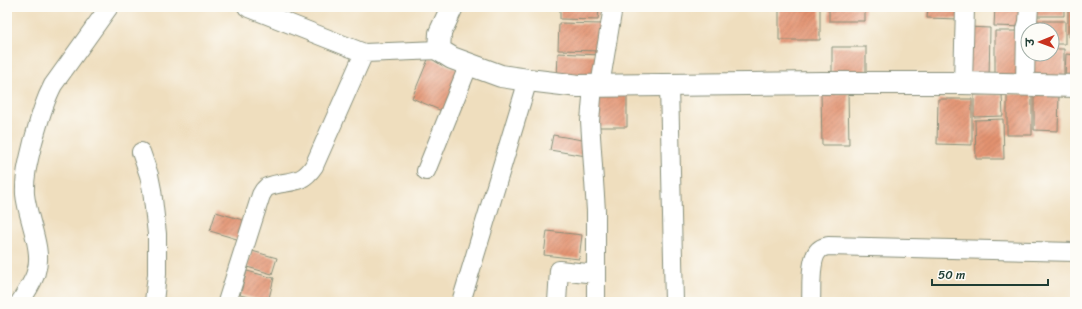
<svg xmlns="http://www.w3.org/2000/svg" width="1082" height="309" font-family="Sriracha,'Playpen Sans Deva',sans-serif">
	<defs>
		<pattern id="building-hatch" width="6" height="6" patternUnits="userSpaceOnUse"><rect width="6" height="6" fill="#e39270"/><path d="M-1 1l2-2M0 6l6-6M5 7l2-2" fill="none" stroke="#b7785d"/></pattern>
	</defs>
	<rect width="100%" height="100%" fill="#fdfcf7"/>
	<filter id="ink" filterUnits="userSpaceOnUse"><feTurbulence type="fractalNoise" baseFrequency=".025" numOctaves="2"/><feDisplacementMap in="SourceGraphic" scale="8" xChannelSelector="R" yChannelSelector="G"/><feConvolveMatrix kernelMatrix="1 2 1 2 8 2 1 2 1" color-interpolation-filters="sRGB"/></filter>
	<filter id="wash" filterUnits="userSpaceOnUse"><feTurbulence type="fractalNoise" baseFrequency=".012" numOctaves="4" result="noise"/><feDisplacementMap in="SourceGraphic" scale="16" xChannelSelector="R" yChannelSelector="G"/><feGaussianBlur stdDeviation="0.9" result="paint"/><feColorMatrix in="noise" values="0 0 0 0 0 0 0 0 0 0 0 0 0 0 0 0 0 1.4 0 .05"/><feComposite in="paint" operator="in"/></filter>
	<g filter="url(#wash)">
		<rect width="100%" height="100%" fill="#efdebe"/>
		<g id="blocks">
			<path fill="url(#building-hatch)" d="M560 7H599L598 20 560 19Z
				M779 7H820V40H779Z
				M829 7H865V21H829Z
				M928 7H959V19L927 18Z
				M995 7H1027L1026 27 994 26Z
				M1037 7H1064V16H1036Z
				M1068 7H1075V37H1068Z
				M1031 21H1065V44H1052V30H1031Z
				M559 23 603 24 602 51 558 50Z
				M966 27 990 28 989 80 965 79Z
				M995 31H1023L1024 77 995 76Z
				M832 47H866V75L832 74Z
				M1052 49H1064V80H1028L1027 54H1052Z
				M558 53 600 55 599 79 557 78Z
				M1066 54 1075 55V78H1065Z
				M429 57 461 71 444 112 412 98Z
				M598 91H627V127H598Z
				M848 93 849 145H822L821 94Z
				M1002 94 1003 116 974 117V95Z
				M1007 94H1032V135H1007Z
				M1034 94H1059L1058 131 1034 130Z
				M938 99H972V145L937 144Z
				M1003 119 1004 159H976L975 120Z
				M553 135 588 141 586 156 550 150Z
				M216 212 246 221 240 240 210 231Z
				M547 231 582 235 579 259 544 255Z
				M252 251 277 258 272 274 247 267Z
				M247 271 274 278 268 302 240 295Z"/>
		</g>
	</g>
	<g filter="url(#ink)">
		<use href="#blocks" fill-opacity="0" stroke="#878e79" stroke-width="1"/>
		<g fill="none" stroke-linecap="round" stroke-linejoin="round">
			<defs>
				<path id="minor" d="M247 7 364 53 439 50
					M963 83 965 7
					M669 85 674 302
					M1025 85 1026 29 1028 22 1029 7
					M593 86 590 121 596 211V302
					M600 86 613 7
					M141 152 149 175 152 190 157 234V274L154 302
					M426 171 469 64
					M20 302C25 294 34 281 36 272 44 250 27 218 25 194 24 176 29 159 33 142 39 121 43 104 53 85L109 7
					M227 302 261 195 264 190 267 187C288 179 300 187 314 166L364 53
					M461 302 528 80
					M557 302 559 270 596 274
					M811 302C812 289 809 259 819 250 822 247 825 247 828 246L1075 252"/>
				<path id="tertiary" d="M452 7 440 33 439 50 452 58 501 76 528 80 579 86 823 83H963L1075 86"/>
			</defs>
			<use href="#minor" stroke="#878e79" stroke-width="20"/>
			<use href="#tertiary" stroke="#878e79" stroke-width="24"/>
			<use href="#minor" stroke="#fff" stroke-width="18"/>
			<use href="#tertiary" stroke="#fff" stroke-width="22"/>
		</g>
	</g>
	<rect width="1082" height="309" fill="none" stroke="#fdfcf7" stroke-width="24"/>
	<g transform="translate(1040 42) rotate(269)"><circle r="19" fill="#fdfcf7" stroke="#a4b0a9"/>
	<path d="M0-3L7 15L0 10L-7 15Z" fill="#c8321e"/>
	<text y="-6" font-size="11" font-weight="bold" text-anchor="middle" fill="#1f3d34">उ</text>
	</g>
	<path d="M932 279v6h116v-6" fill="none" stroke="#1f3d34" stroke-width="2"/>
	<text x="938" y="279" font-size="12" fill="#1f3d34" stroke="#fdfcf7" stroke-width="3" paint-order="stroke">50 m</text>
</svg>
